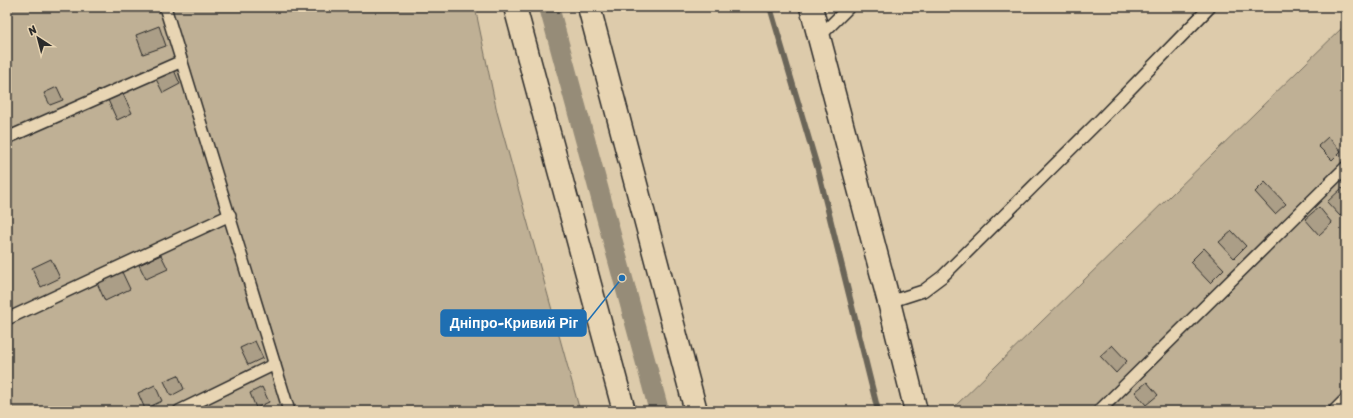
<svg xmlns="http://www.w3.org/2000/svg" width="1353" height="418" font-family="Sriracha,sans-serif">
	<rect width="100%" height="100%" fill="#ddcbab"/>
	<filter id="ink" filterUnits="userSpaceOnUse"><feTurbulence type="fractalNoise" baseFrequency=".025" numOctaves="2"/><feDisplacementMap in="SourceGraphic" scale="8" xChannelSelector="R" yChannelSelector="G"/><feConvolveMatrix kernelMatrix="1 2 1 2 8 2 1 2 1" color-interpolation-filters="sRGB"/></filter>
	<g filter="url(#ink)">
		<path fill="#bfb095" stroke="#756e60" d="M7 7H475L497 112 580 411H7Z
			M1346 24V411H950Z"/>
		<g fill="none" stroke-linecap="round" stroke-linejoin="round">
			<path stroke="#6b6559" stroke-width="6" d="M770 7 818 170 878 411"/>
			<path stroke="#968c78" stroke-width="20" d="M549 7 659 411"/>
		</g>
		<path fill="#ab9e87" stroke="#2b2b2b" d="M159 26 166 46 143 54 136 35Z
			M174 70 180 84 163 93 156 79Z
			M57 87 63 100 50 105 44 93Z
			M123 94 132 113 117 120 108 100Z
			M1328 137 1341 151 1332 160 1318 146Z
			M1265 182 1286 204 1275 214 1255 192Z
			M1342 188 1346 192V210L1340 216 1327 202Z
			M1319 207 1332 223 1319 235 1305 219Z
			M1232 231 1246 246 1234 258 1219 242Z
			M1204 248 1224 269 1210 283 1190 262Z
			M161 255 168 269 146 279 139 265Z
			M51 259 60 278 41 287 32 268Z
			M122 272 130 289 105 301 97 283Z
			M255 341 263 358 248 365 240 348Z
			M1112 345 1127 361 1116 373 1100 356Z
			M178 375 184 389 171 396 164 381Z
			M1147 382 1158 395 1146 405 1135 392Z
			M155 385 162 401 145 409 138 393Z
			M262 387 269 402 256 408 250 393Z"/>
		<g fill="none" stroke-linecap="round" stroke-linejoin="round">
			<defs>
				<path id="service" d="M165 7 289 411
					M819 37 849 7
					M7 138 182 61
					M889 302 923 291 943 276 1100 120 1210 7
					M7 319 230 215
					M179 411 275 364
					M1099 411 1346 167
					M1334 411 1346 399"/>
				<path id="minor" d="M515 7 624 411
					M589 7 696 411
					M811 7 889 302 916 411"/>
			</defs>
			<use href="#service" stroke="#2b2b2b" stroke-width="14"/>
			<use href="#minor" stroke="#2b2b2b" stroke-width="25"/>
			<use href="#service" stroke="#e8d5b3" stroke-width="11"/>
			<use href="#minor" stroke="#e8d5b3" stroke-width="22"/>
		</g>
	</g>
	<path fill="none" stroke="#1f6fb2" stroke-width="1.5" d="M622 278L586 323"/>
	<circle fill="#1f6fb2" stroke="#e8d5b3" stroke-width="1.5" cx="622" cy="278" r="4"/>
	<rect fill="#1f6fb2" stroke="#1f6fb2" stroke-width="1.5" x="441" y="310" width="145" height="26" rx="4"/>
	<g font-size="14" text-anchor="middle" font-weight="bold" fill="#fff">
		<text x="514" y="328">Дніпро-Кривий Ріг</text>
	</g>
	<rect width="1353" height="418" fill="none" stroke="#e8d5b3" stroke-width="24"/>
	<rect x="12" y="12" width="1329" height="394" fill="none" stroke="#2b2b2b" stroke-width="1.5" filter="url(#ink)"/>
	<g transform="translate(38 38) rotate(324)" stroke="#e8d5b3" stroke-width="3" paint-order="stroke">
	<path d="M0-3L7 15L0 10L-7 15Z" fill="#2b2b2b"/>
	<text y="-6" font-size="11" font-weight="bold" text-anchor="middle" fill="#2b2b2b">N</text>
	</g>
</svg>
